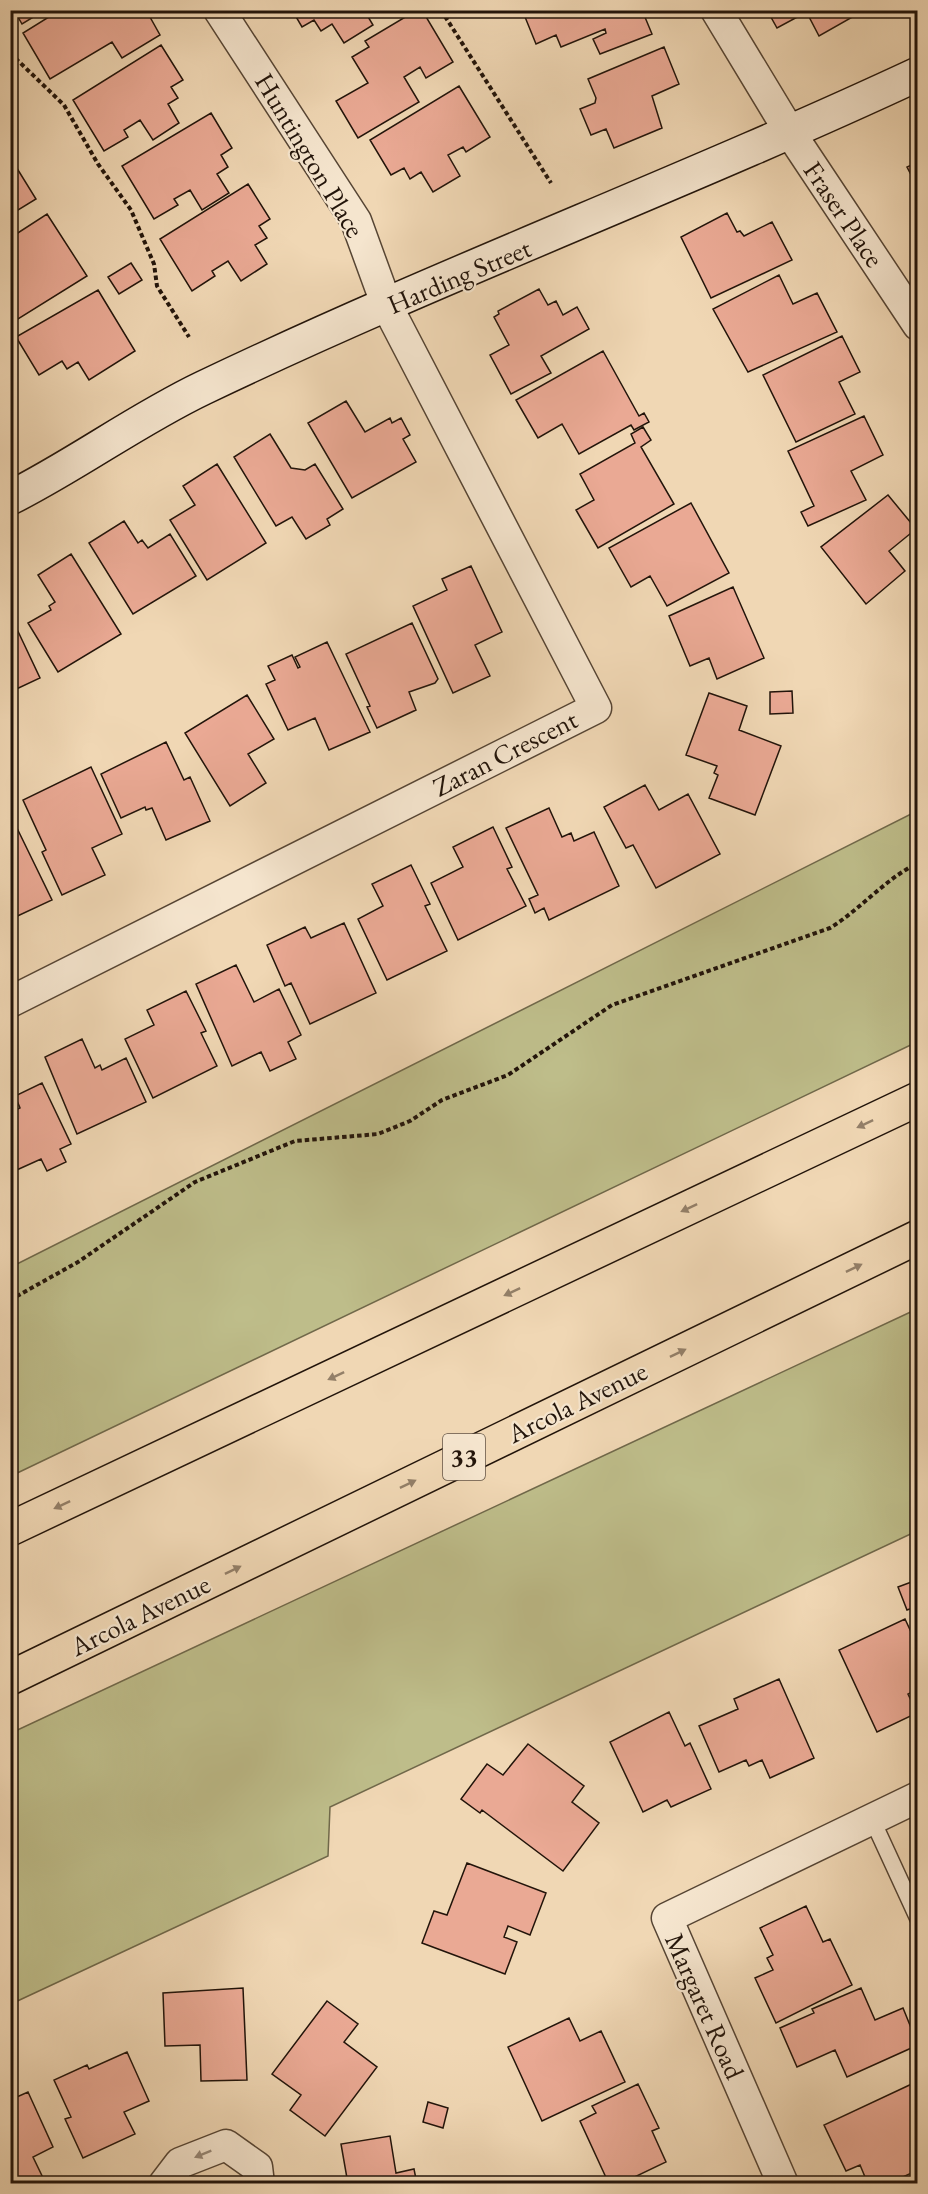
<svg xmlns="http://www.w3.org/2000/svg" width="928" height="2194" font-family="'EB Garamond',serif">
	<rect width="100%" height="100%" fill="#f0d7b4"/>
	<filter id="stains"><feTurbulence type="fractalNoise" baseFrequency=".00333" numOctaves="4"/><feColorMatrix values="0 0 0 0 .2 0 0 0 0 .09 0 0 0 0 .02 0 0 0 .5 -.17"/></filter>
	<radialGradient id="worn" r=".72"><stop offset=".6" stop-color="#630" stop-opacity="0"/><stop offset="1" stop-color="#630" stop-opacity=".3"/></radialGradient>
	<path fill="#bebd8a" stroke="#70684a" stroke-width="1.5" d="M917 811V1042L11 1476V1267Z
		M917 1309V1531L330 1807 328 1856 11 2004V1733Z"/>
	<path fill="#eaa994" stroke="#22140a" stroke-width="1.5" d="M14 10H45L22 24Z
		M60 10H103L107 17 117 10H146L160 35 122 58 112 42 50 79 23 33Z
		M292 10H364L373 25 344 43 332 24 321 31 314 20 302 27Z
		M417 10H422L453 62 426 78 420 67 404 77 419 102 358 138 336 101 368 83 352 57 369 47 365 41Z
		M540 10H642L652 34 600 54 593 39 606 33 605 29 561 47 556 35 536 44 525 17Z
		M767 10H853L856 15 819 36 808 15 803 17 801 15 777 28Z
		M161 45 183 80 171 87 178 98 168 104 179 123 153 140 140 120 124 130 128 137 104 151 73 100Z
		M664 47 679 84 652 96 662 128 614 148 606 129 591 135 580 109 595 103 596 98 588 79Z
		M459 86 490 137 466 152 463 147 448 155 460 176 433 192 421 172 410 179 404 168 391 175 370 140Z
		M211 113 232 148 221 155 228 167 217 174 229 193 202 210 190 190 174 199 178 205 154 219 122 166Z
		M10 157 36 199 10 215Z
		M918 162V188L907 167Z
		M248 184 270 219 259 226 267 238 255 245 267 264 241 281 228 261 212 271 215 276 192 291 160 239Z
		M727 213 737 232 740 231 744 236 772 222 792 260 711 298 681 237Z
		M47 214 87 276 10 324V264L14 262 10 257V238Z
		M131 263 142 280 119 294 108 277Z
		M779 275 793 304 817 293 837 332 748 372 713 309Z
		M539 289 548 305 556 301 563 315 577 307 589 329 541 356 551 373 511 394 490 355 509 345 494 317 499 314 498 311Z
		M98 290 135 351 89 380 78 362 67 369 62 361 39 375 16 337Z
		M842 336 860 372 839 382 855 414 796 442 763 375Z
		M603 351 639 416 644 413 649 422 634 430 631 425 579 454 562 424 538 438 516 400Z
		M346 401 365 432 390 418 392 423 401 418 410 435 403 439 416 462 352 498 308 423Z
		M864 416 883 455 851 471 866 500 808 526 801 512 814 506 788 451Z
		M643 427 651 440 641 447 674 504 598 548 576 510 594 500 580 474 635 443 631 434Z
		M270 434 291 468 305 470 315 464 343 509 327 519 330 525 306 539 292 517 276 526 234 457Z
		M217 464 266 543 207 580 170 520 195 505 183 486Z
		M888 495 916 529 889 551 905 571 866 604 821 547Z
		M691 503 729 573 667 606 650 576 631 587 609 548Z
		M124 521 138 543 142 540 148 548 170 534 196 576 133 614 89 543Z
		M71 554 121 634 58 672 28 623 51 610 49 606 55 602 38 575Z
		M471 566 502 632 475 645 490 676 453 693 413 606 447 590 442 579Z
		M733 587 764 658 717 679 709 658 690 666 669 616Z
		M412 623 438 679 435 683 409 692 416 710 377 728 367 707 370 706 346 654Z
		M15 625 40 678 10 692V627Z
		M327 642 370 732 329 750 315 718 288 730 266 684 275 680 268 666 292 655 298 668 300 667 295 657Z
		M792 691 793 713 770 714V692Z
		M709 693 747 706 739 730 781 746 755 815 709 798 718 775 714 773 717 766 686 755Z
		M247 695 274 739 248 754 266 783 230 806 185 733Z
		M166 742 184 780 190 777 210 821 166 840 152 808 146 810 145 807 121 818 101 774Z
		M91 767 122 834 92 848 105 875 62 895 42 852 46 850 23 800Z
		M645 785 659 810 688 794 720 854 656 888 633 845 626 848 604 807Z
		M549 808 562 837 571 833 574 841 594 832 619 886 549 920 544 908 535 913 529 899 538 895 506 828Z
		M14 822 52 900 11 919 10 823Z
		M493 827 512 867 507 869 526 906 458 940 431 883 463 867 453 847Z
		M411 865 430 904 425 906 447 951 387 980 358 919 383 906 372 884Z
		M344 923 376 993 310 1024 291 983 285 986 267 945 305 927 311 938Z
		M236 965 254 1002 279 989 301 1035 288 1042 296 1059 270 1071 261 1052 232 1066 196 984Z
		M186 991 206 1031 201 1033 217 1066 153 1098 125 1039 154 1025 147 1010Z
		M82 1039 95 1068 100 1065 102 1070 126 1058 146 1102 77 1134 45 1057Z
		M42 1083 71 1144 60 1149 66 1162 47 1171 41 1159 10 1173V1092L18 1109 20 1108 15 1096Z
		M914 1581 918 1606 907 1610 898 1587Z
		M905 1619 918 1647V1689L908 1694 917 1713 877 1732 839 1650Z
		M779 1679 814 1758 770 1778 762 1760 749 1766 746 1760 719 1772 699 1726 738 1709 734 1699Z
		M669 1712 685 1746 690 1743 711 1789 671 1807 667 1800 643 1812 610 1742Z
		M528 1744 584 1786 572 1802 599 1823 563 1871 482 1810 480 1813 461 1799 487 1764 503 1775Z
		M467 1863 546 1893 530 1935 508 1926 504 1937 517 1942 505 1974 422 1943 434 1911 447 1915Z
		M806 1906 823 1942 830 1939 852 1985 776 2023 755 1978 773 1970 767 1958 773 1955 760 1928Z
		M243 1988 247 2080 201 2081 200 2045 165 2046 163 1993Z
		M861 1988 875 2020 903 2008 918 2045 847 2077 835 2050 797 2067 780 2028 814 2013 812 2009Z
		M327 2001 358 2024 344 2042 377 2067 325 2136 290 2110 301 2095 272 2074Z
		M569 2018 580 2041 601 2031 625 2082 542 2121 508 2047Z
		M127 2052 149 2101 124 2112 135 2134 83 2158 65 2119 71 2117 54 2080 87 2065 89 2069Z
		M916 2082 918 2170 888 2184H868L860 2165 846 2171 824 2125Z
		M638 2084 659 2128 652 2131 666 2162 620 2184H609L580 2121 596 2113 592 2106Z
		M28 2092 53 2147 33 2157 46 2184H10V2100Z
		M428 2102 448 2108 443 2128 423 2122Z
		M390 2136 396 2173 414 2169 417 2184H348L341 2144Z"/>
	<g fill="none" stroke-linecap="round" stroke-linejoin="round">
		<defs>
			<path id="lane" d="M872 1819 918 1919"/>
			<path id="street" d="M716 10 791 134 918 325
				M10 1002 596 708 387 306 356 221 219 10
				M164 2184 180 2163 226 2145 257 2167 259 2184
				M783 2184 667 1918 918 1797"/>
			<path id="secondary" d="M10 498C76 465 136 420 203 388 437 276 682 184 918 74"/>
			<path id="primary" d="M10 1529 918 1099
				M10 1678 918 1237"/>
		</defs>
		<use href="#lane" stroke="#564534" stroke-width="18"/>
		<use href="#street" stroke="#564534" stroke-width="33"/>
		<use href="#secondary" stroke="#22140a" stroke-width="36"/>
		<use href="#primary" stroke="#22140a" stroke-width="36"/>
		<path stroke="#22140a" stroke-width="4" stroke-dasharray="4.5 3" stroke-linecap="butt" d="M441 10 551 183
			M10 53 64 105 98 164 131 210 154 264 157 286 189 337
			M10 1300 78 1262 195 1182 295 1141 378 1134 410 1121 442 1100 508 1075 612 1005 830 928C861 909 885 879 918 863"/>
		<use href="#lane" stroke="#f5e5ce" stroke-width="15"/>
		<use href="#street" stroke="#f5e5ce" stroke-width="30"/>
		<use href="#secondary" stroke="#f5e5ce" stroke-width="33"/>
		<use href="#primary" stroke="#f0d7b4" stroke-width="33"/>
	</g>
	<defs><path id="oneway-solid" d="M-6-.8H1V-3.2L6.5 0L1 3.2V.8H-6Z" transform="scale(1.5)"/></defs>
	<g fill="#937f68">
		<use href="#oneway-solid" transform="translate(865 1124) rotate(155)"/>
		<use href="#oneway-solid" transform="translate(689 1208) rotate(155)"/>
		<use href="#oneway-solid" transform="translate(854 1268) rotate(-26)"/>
		<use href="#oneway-solid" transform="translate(512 1292) rotate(155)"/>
		<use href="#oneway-solid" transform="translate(678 1353) rotate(-26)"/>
		<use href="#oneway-solid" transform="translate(336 1376) rotate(155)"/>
		<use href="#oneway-solid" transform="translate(408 1484) rotate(-26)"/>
		<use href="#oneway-solid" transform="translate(62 1505) rotate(155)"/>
		<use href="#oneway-solid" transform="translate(233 1570) rotate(-26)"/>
	</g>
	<use fill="#968776" href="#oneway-solid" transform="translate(203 2154) rotate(158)"/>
	<g text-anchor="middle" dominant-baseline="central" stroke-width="4.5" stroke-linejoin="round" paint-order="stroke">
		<rect fill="#f5e5ce" stroke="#615345" stroke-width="1.5" x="443" y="1434" width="42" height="46" rx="4.5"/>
		<g font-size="26" font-weight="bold" fill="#22140a">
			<text x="464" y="1457">33</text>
		</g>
		<g font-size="27" fill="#22140a" stroke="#f5e5ce">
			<text transform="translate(310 155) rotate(59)">Huntington Place</text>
			<text transform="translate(844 214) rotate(56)">Fraser Place</text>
			<text transform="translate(459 276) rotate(-23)">Harding Street</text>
			<text transform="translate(505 753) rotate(-27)">Zaran Crescent</text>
			<text transform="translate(577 1402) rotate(-26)">Arcola Avenue</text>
			<text transform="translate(140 1615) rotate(-26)">Arcola Avenue</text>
			<text transform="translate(705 2006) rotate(66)">Margaret Road</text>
		</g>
	</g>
	<rect width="928" height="2194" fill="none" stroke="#f0d7b4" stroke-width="36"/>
	<rect x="12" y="12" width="904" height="2170" fill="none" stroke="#22140a" stroke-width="3"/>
	<rect x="18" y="18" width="892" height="2158" fill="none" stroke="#22140a" stroke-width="1.5"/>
	<rect width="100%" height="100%" filter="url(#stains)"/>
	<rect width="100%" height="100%" fill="url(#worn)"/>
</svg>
